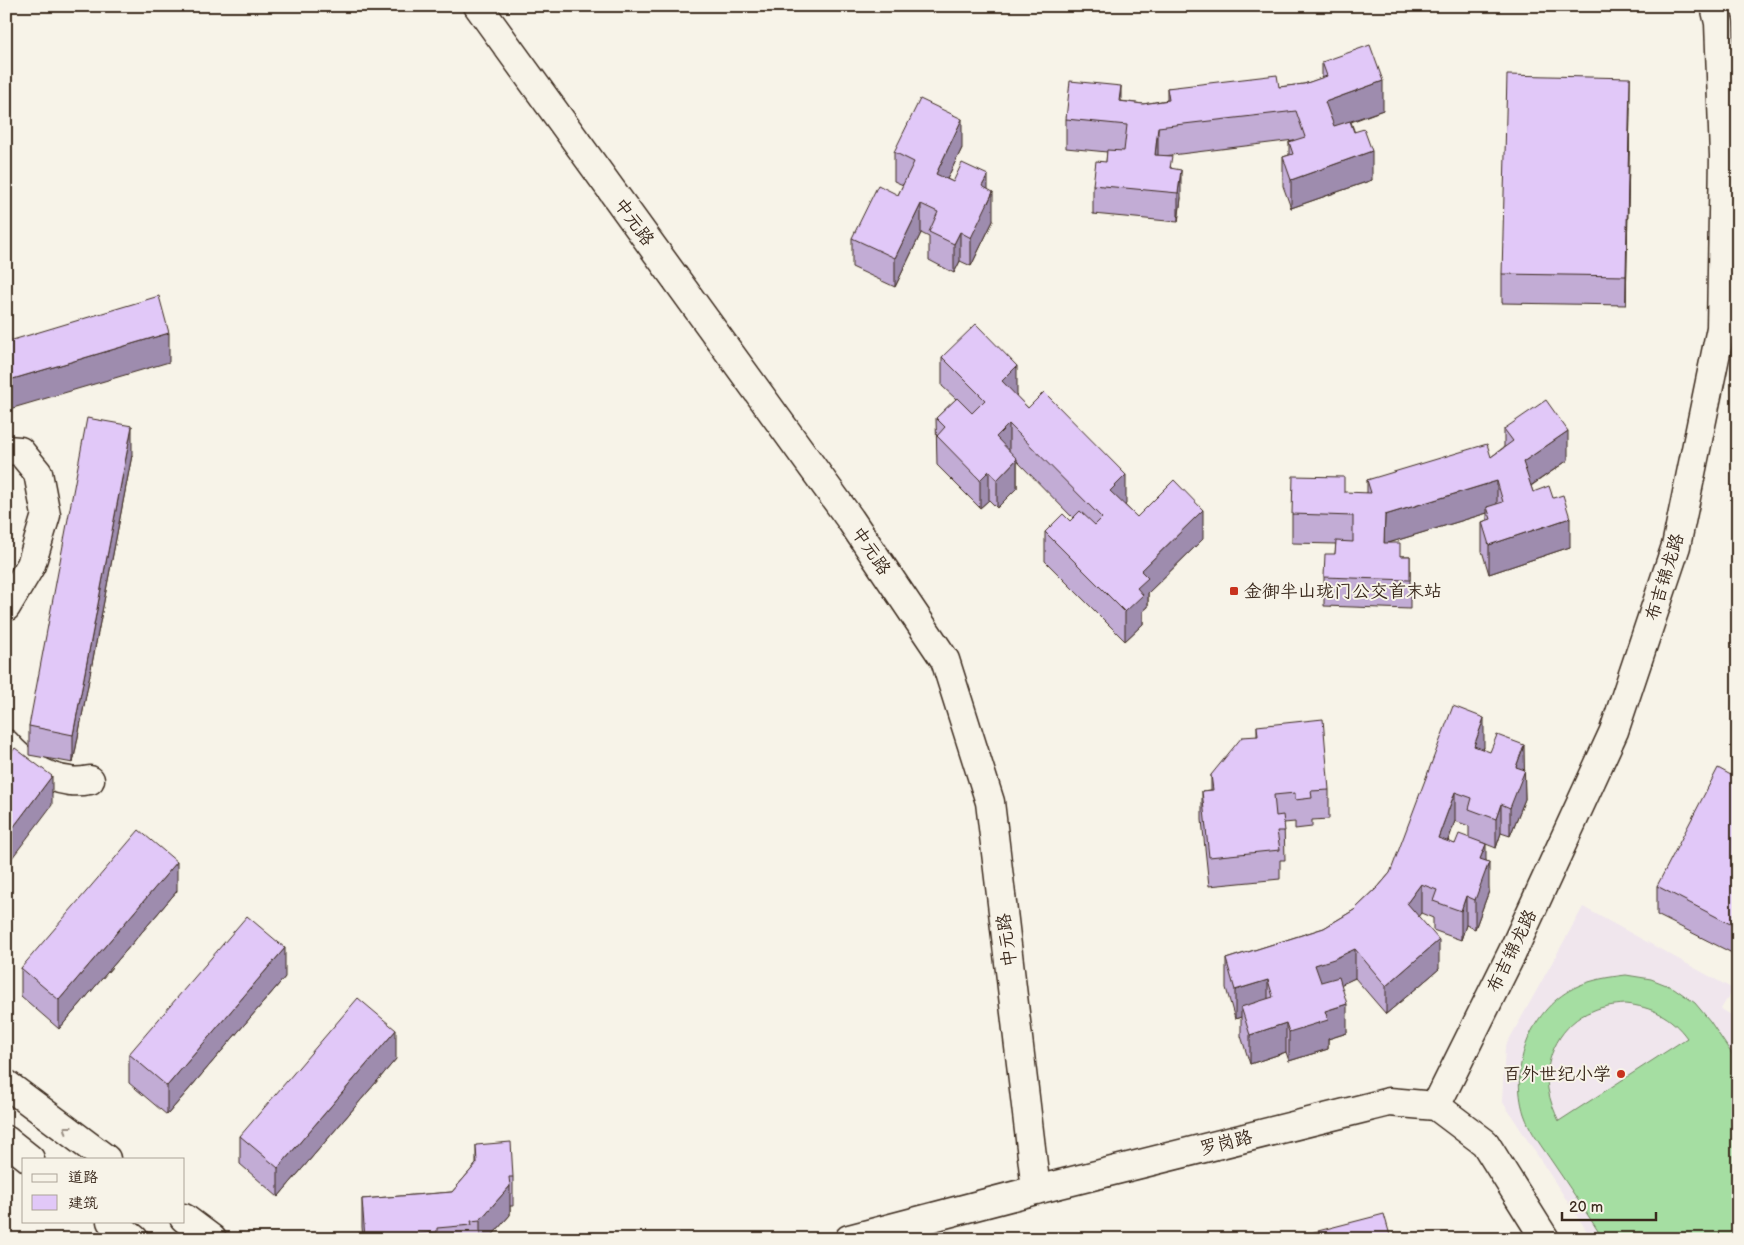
<svg xmlns="http://www.w3.org/2000/svg" width="1744" height="1245" font-family="'Balsamiq Sans','LXGW WenKai TC',sans-serif">
	<rect width="100%" height="100%" fill="#f7f3e8"/>
	<filter id="ink" filterUnits="userSpaceOnUse"><feTurbulence type="fractalNoise" baseFrequency=".02" numOctaves="2"/><feDisplacementMap in="SourceGraphic" scale="10" xChannelSelector="R" yChannelSelector="G"/><feConvolveMatrix kernelMatrix="1 2 1 2 8 2 1 2 1" color-interpolation-filters="sRGB"/></filter>
	<g filter="url(#ink)">
		<path fill="#f0e6ed" d="M1583 907 1733 989 1721 1009 1738 1019V1239H1592L1502 1101 1505 1047Z"/>
		<path fill="#a5dea2" stroke="#708460" fill-rule="evenodd" d="M1626 975 1651 979 1674 988 1695 1003 1710 1021 1738 1063V1239H1603C1587 1213 1570 1188 1553 1163 1543 1148 1530 1132 1524 1114 1509 1066 1531 1007 1578 986 1594 979 1610 977 1626 975ZM1625 1004C1652 1007 1671 1016 1687 1038L1559 1121C1554 1111 1550 1101 1548 1089 1543 1058 1562 1022 1592 1011 1603 1006 1613 1005 1625 1004Z"/>
		<g fill="none" stroke-linecap="round" stroke-linejoin="round">
			<defs>
				<path id="street" d="M6 450 20 451 38 473 46 515 31 565 6 607
					M6 744C22 763 45 778 70 781 77 782 84 781 90 780"/>
				<path id="secondary" d="M478 6 850 519 945 660 990 802 1036 1190
					M6 1084 106 1159
					M1436 1106 1512 953 1614 731 1676 546 1721 328 1724 156 1719 23 1715 6
					M6 1140 30 1159
					M184 1218 212 1239
					M111 1221 134 1239
					M849 1239 1036 1190 1389 1102 1436 1106 1485 1143 1545 1239"/>
			</defs>
			<use href="#street" stroke="#3b2a1e" stroke-width="31"/>
			<use href="#secondary" stroke="#3b2a1e" stroke-width="31"/>
			<use href="#street" stroke="#f7f3e8" stroke-width="28"/>
			<use href="#secondary" stroke="#f7f3e8" stroke-width="28"/>
		</g>
		<path fill="#c2acd5" stroke="#3b2a1e" fill-rule="evenodd" d="M1322 62 1383 110 1351 122 1372 180 1291 208 1283 186V157L1289 155V142L1294 140 1164 156 1172 169 1181 198 1178 222 1093 214V185L1106 162 1107 152 1066 148V119L1121 101 1143 104 1167 100V88L1279 87 1304 84 1322 78Z
			M1630 107 1626 305 1502 303V274Z
			M962 148 947 179 953 182 988 189 993 221 971 266 960 261 954 273 929 260V237L921 233 895 287 852 267V238L898 195 903 185 894 181V152Z
			M942 357 1017 395 1016 396 1126 504 1125 505 1137 517 1203 539 1148 593V607L1143 611V624L1125 641 1045 561V532L1070 521 1073 518 1017 461V488L997 508 989 500 980 508 937 465 936 418 956 399 942 386Z
			M1504 429 1568 460 1531 486 1533 492 1553 498 1570 547 1489 574 1482 551V522L1487 520V513L1388 543 1400 556H1410V609L1324 606V577L1335 554 1336 544 1292 543V514L1367 493V480L1491 457 1504 447Z
			M132 455 73 763 29 755V726Z
			M1257 726 1329 790V819L1312 820V827L1295 829V822L1284 823 1285 860H1280V879L1209 886 1202 820V791L1211 790V775L1257 736Z
			M1484 747 1483 750 1524 770 1525 799 1510 836 1501 833 1496 848 1481 842 1486 861 1489 891 1475 929 1466 925 1461 940 1433 930V918L1421 913 1418 916 1439 969 1386 1014 1355 978 1341 984 1347 1033 1328 1039V1049L1289 1061 1286 1052 1250 1064 1241 1036V1017L1235 1019 1226 988V959L1324 928 1354 910 1379 886 1390 873ZM1455 821 1469 826V837L1455 844 1448 842Z
			M1738 779V956L1657 915V886Z
			M177 891 59 1029 21 996V968Z
			M285 977 167 1115 129 1083V1054Z
			M396 1059 278 1197 240 1164V1136Z
			M476 1145 513 1177V1206H510V1215L489 1239H363L362 1227V1199L452 1192 476 1164Z"/>
		<path fill="#9e8cae" stroke="#3b2a1e" d="M1630 78V107L1626 305V276Z
			M1383 81V110L1325 130V102Z
			M1121 86V115L1119 101Z
			M962 119V148L936 202V174Z
			M1158 127V156L1155 155Z
			M1372 151V180L1291 208V180Z
			M1181 170V198L1178 222V193Z
			M988 175V203L993 192V221L971 266V238L982 186Z
			M921 204V233L895 287V258Z
			M960 232V261L954 273V244Z
			M169 333V362L6 410V381Z
			M1017 366V395L1002 410V381Z
			M1009 424V453L996 437Z
			M132 426V455L73 763V735Z
			M1568 431V460L1523 491V462Z
			M1017 459V488L997 508V480Z
			M989 471V500L980 508V480Z
			M1126 475V504L1110 519V491Z
			M1497 481V510L1487 507V513L1385 544 1384 543 1385 515Z
			M1203 510V539L1148 593V607L1143 611V624L1125 641V612L1137 588 1141 571Z
			M1570 518V547L1489 574V545Z
			M1484 718V747L1474 775V746Z
			M1524 745 1525 799 1510 836V808L1516 767Z
			M52 776V805L6 866V837Z
			M1455 792V821L1438 867V838Z
			M1501 804V833L1496 848V819Z
			M1486 844V871L1489 862V891L1475 929V900L1480 859Z
			M177 862V891L59 1029V1000Z
			M1421 884V913L1407 932V903Z
			M1466 896V925L1461 940V911Z
			M1439 940V969L1386 1014V986Z
			M285 948V977L167 1115V1086Z
			M1355 949V978L1334 988 1315 994V965Z
			M1268 980V1009L1241 1007V1017L1235 1019V990Z
			M1347 1004V1033L1328 1039V1049L1289 1061V1032L1325 1011Z
			M1286 1023V1052L1250 1064V1035Z
			M396 1030V1059L278 1197V1168Z
			M510 1186V1215L489 1239H480V1220Z"/>
		<path fill="#e1c8f8" stroke="#3b2a1e" d="M1370 45 1383 81 1325 102 1334 126 1350 121 1354 132 1364 129 1372 151 1291 180 1283 157 1293 154 1289 142 1305 137 1296 111 1158 127 1155 155 1172 156 1170 168 1181 170 1178 193 1093 185 1096 161 1106 162 1107 150 1124 151 1127 125 1066 119 1070 81 1121 86 1119 101 1143 104 1169 100 1167 88 1277 75 1279 87 1304 84 1327 76 1322 62Z
			M1507 75 1630 78 1626 276 1502 274Z
			M920 99 962 119 936 174 953 182 962 163 988 175 982 186 993 192 971 238 960 232 954 244 929 232 938 212 921 204 895 258 852 238 878 185 898 195 914 162 894 152Z
			M159 296 169 333 6 381V342Z
			M976 324 1017 366 1002 381 1028 408 1044 392 1126 475 1110 491 1137 517 1174 480 1203 510 1141 571 1148 578 1137 588 1143 595 1125 612 1045 532 1063 514 1070 521 1080 511 1095 525 1102 518 1009 424 996 437 1017 459 997 480 989 471 980 480 937 436 945 427 936 418 957 398 972 413 985 400 942 357Z
			M1546 400 1568 431 1523 462 1533 492 1549 486 1553 498 1563 495 1570 518 1489 545 1482 522 1491 519 1487 507 1503 502 1497 481 1385 515 1384 543H1400V556H1410V580L1324 577 1325 554H1335L1336 541 1353 542V516L1292 514 1293 476 1344 477V492L1371 493 1367 480 1487 444 1491 457 1513 441 1504 429Z
			M87 418 132 426 73 735 29 726Z
			M1453 706 1484 718 1474 746 1490 752 1497 735 1524 745 1516 767 1525 770 1510 808 1501 804 1496 819 1469 809 1472 798 1455 792 1438 838 1455 844 1459 834 1486 844 1480 859 1489 862 1475 900 1466 896 1461 911 1433 901 1437 890 1421 884 1407 903 1439 940 1386 986 1355 949 1334 959 1315 965 1321 982 1339 977 1347 1004 1325 1011 1328 1020 1289 1032 1286 1023 1250 1035 1241 1007 1273 997 1268 980 1235 990 1226 959 1324 928 1354 910 1379 886 1390 873Z
			M1323 719 1329 790 1311 791 1312 798 1295 800V793L1274 795 1276 816 1283 815 1285 831H1277L1280 850 1209 857 1202 791 1213 790 1211 775 1242 737 1258 736 1257 726Z
			M15 748 52 776 6 837V760Z
			M1718 768 1738 779V928L1657 886Z
			M139 830 177 862 59 1000 21 968Z
			M247 916 285 948 167 1086 129 1054Z
			M358 998 396 1030 278 1168 240 1136Z
			M511 1142 513 1177H509L510 1186 480 1220 471 1221 472 1225 437 1228V1232L365 1238 362 1199 452 1192 477 1163 476 1145Z
			M1384 1214 1391 1239H1287Z"/>
		<defs><path id="oneway-chevron" d="M-2-3.5L2.5 0L-2 3.5" fill="none" stroke-width="1.6" stroke-linecap="round" stroke-linejoin="round" transform="scale(1.25)"/></defs>
		<use stroke="#998e83" href="#oneway-chevron" transform="translate(67 1129) rotate(-143)"/>
	</g>
	<g fill="#c8321e" stroke="#f7f3e8" stroke-width="2">
		<rect x="1229" y="586" width="10" height="10" rx="2.5"/>
		<circle cx="1621" cy="1074" r="5"/>
	</g>
	<g text-anchor="middle" dominant-baseline="central" stroke-width="4" stroke-linejoin="round" paint-order="stroke">
		<g font-size="18" fill="#3b2a1e" stroke="#f7f3e8">
			<text transform="translate(634 222) rotate(54)">中元路</text>
			<text transform="translate(871 551) rotate(56)">中元路</text>
			<text transform="translate(1665 577) rotate(-73)">布吉锦龙路</text>
			<text transform="translate(1007 940) rotate(-97)">中元路</text>
			<text transform="translate(1512 951) rotate(-64)">布吉锦龙路</text>
			<text transform="translate(1226 1143) rotate(-14)">罗岗路</text>
		</g>
		<g font-size="18" fill="#3b2a1e" stroke="#f7f3e8" text-anchor="start">
			<text x="1244" y="591">金御半山珑门公交首末站</text>
			<text x="1611" y="1074" text-anchor="end">百外世纪小学</text>
		</g>
	</g>
	<rect width="1744" height="1245" fill="none" stroke="#f7f3e8" stroke-width="25"/>
	<rect x="12" y="12" width="1719" height="1220" fill="none" stroke="#3b2a1e" stroke-width="2" filter="url(#ink)"/>
	<rect x="22" y="1158" width="162" height="65" fill="#f7f3e8" stroke="#aca397"/>
	<rect x="32" y="1174" width="25" height="8" fill="#f7f3e8" stroke="#aca397"/>
	<text x="68" y="1182" font-size="15" fill="#3b2a1e">道路</text>
	<rect x="32" y="1195" width="25" height="15" fill="#e1c8f8" stroke="#aca397"/>
	<text x="68" y="1208" font-size="15" fill="#3b2a1e">建筑</text>
	<path d="M1562 1212v8h94v-8" fill="none" stroke="#3b2a1e" stroke-width="2.5"/>
	<text x="1569" y="1212" font-size="15" fill="#3b2a1e" stroke="#f7f3e8" stroke-width="4" paint-order="stroke">20 m</text>
</svg>
